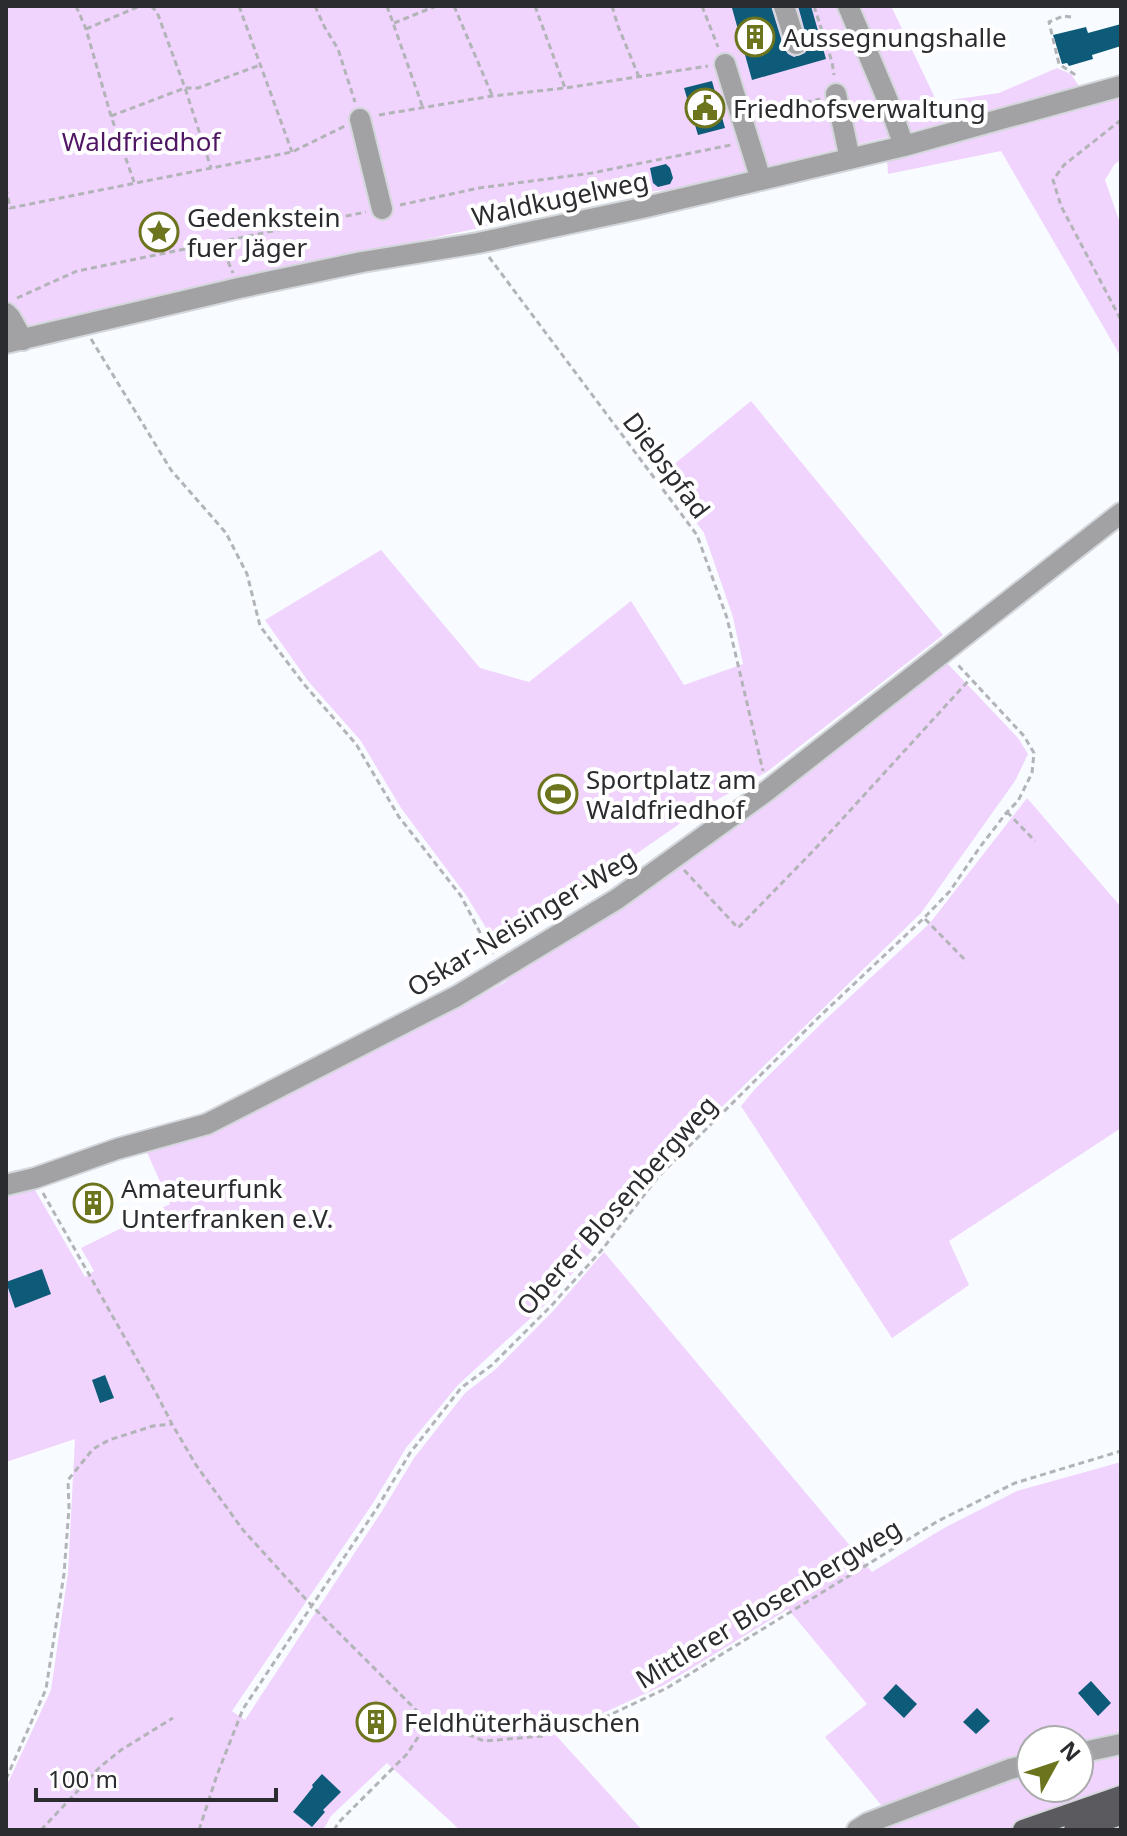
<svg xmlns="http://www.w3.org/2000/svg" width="1127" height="1836" font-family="'Noto Sans',sans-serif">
	<rect width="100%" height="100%" fill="#f8fbff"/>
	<path fill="#f0d4fd" d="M6 6H891L937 102 999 93 1057 68 1071 74 1080 88 945 123 675 189 646 192 6 330Z
		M1121 96V159L1114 165 1105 180 1121 226V357L1001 151 888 174 887 157Z
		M751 401 943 635 768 771 701 809 499 949 466 895 401 808 361 741 308 681 265 620 381 550 480 668 529 682 631 601 684 685 743 664 733 617 704 533 661 475Z
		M945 661 1018 738 1028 754 1015 781 921 913 653 1174 596 1246 547 1303 458 1385 406 1448 373 1503 232 1711 245 1720 382 1511 414 1458 465 1393 496 1369 554 1310 604 1252 872 1572 944 1528 1017 1491 1121 1462V1733L1079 1744V1740H1031V1757L1007 1763 882 1806 825 1737 867 1704 788 1609 664 1685 601 1714 551 1730 642 1830H460L387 1763 331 1816 323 1830H6V1787L51 1690 68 1573 75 1439 6 1462V1190L31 1183 85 1277 94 1271 81 1248 170 1204 146 1150 252 1113 432 1022 507 981 502 975Z
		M1027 798 1121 907V1128L949 1241 969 1285 892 1338 741 1106 755 1089 826 1019 930 923Z
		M1121 1745V1830H865L1031 1765V1788H1079V1754Z"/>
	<path fill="#0d5b78" d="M739 6H771L784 48 788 54 794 57 805 53 809 46 798 6H811L826 59 752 80 732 8Z
		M1121 24V46L1092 55 1093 59 1069 66 1067 63 1062 64 1053 35 1086 27 1088 33Z
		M712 81 725 128 698 135 684 88Z
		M666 164 670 168 673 178 670 184 658 187 653 183 650 168Z
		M94 1185 109 1195 107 1213 91 1221 76 1210 78 1192Z
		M42 1269 51 1294 15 1308 6 1282Z
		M105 1375 114 1398 100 1403 92 1380Z
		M1091 1681 1111 1703 1098 1716 1078 1693Z
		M896 1684 917 1704 904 1718 883 1698Z
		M375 1708 389 1723 377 1736 362 1720Z
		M977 1708 990 1721 976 1734 963 1722Z
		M322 1774 341 1792 323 1810 325 1812 312 1827 293 1812 313 1787 312 1785Z"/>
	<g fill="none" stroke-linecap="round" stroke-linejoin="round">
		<defs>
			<path id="minor" d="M784 6 796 44
				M848 6 888 101 904 146
				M725 64 761 180
				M836 94 850 159
				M360 119 382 209
				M6 313 10 317 23 340
				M6 343 239 288 362 262 478 243 642 208 904 146 1121 86
				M6 1185 35 1178 117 1149 207 1124 457 996 617 899 768 790 1121 513
				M1079 1753 1121 1744
				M857 1830 868 1823 1010 1769 1031 1764"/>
			<path id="major" d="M1023 1830 1121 1796
				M1074 1830 1121 1815"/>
		</defs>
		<use href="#minor" stroke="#d3d6da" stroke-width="24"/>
		<use href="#major" stroke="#d3d6da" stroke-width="24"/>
		<path stroke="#b2b4b8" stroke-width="3" stroke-dasharray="6 4" stroke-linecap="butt" d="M76 6 86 29 111 116 134 182
			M151 6 157 12 185 88H198L260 65
			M239 6 292 152
			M315 6 324 26 338 49 355 102
			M387 6 423 108
			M454 6 492 95
			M535 6 565 88
			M612 6 618 26 639 77
			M702 6 718 47
			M814 6 832 62 834 75
			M1071 17 1063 16 1049 22 1059 64 1074 74 1077 78
			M394 23 436 6
			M86 29 140 6
			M757 114 820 99
			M379 115 492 96 565 88 708 66
			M111 116 185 88 211 168
			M1121 120 1064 165 1053 180 1061 206 1121 320
			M6 188 10 208 292 152 345 126
			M400 205 479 188 592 173 731 145
			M220 243 233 273
			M489 257 697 535 727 618 763 771
			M17 298 77 271 366 212
			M91 339 171 470 226 533 247 574 260 626 303 683 356 744 399 817 461 896 486 944 493 954
			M1007 812 1035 841
			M684 870 738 928 814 850 970 679
			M925 919 967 962
			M43 1193 156 1393 172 1424 196 1465 243 1530 312 1606 417 1711 430 1719 484 1741 543 1736 603 1718 667 1688 938 1521 1015 1483 1121 1451
			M6 1779 46 1689 64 1574 69 1508 68 1480 93 1449 109 1440 153 1426 172 1424
			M41 1830 100 1767 121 1750 173 1718
			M199 1830 217 1775 243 1709 377 1508 410 1453 461 1388 492 1365 551 1306 601 1251 658 1177 820 1016 924 918 950 891 980 847 1007 812 1018 801 1032 773 1034 753 1024 736 958 665
			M334 1830 339 1822 407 1754 430 1719"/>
		<use href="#minor" stroke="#a2a2a5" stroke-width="20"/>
		<use href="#major" stroke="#5a5a5f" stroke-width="20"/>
	</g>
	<defs>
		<symbol id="building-ring" viewBox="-11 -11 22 22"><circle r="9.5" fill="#fff" stroke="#6c741d" stroke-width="1.5"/><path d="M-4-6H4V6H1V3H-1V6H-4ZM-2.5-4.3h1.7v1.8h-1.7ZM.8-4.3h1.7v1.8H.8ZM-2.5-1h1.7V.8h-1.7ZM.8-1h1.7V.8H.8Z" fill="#6c741d"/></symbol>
		<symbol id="civic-ring" viewBox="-11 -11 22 22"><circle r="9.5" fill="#fff" stroke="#6c741d" stroke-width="1.5"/><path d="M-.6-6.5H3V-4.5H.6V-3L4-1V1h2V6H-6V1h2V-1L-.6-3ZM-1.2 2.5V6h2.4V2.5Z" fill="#6c741d"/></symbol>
		<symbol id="sight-ring" viewBox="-11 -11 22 22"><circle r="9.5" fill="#fff" stroke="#6c741d" stroke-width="1.5"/><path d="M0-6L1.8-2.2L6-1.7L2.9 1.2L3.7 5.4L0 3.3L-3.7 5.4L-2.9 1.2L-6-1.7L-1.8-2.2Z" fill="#6c741d"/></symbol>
		<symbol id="stadium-ring" viewBox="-11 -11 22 22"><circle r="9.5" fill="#fff" stroke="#6c741d" stroke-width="1.5"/><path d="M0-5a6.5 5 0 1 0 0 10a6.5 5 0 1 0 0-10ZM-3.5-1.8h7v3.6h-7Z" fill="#6c741d"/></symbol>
	</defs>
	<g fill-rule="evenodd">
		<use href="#building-ring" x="733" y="15" width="44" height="44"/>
		<use href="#civic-ring" x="683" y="86" width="44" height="44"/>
		<use href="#sight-ring" x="137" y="210" width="44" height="44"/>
		<use href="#stadium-ring" x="536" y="772" width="44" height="44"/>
		<use href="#building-ring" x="71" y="1181" width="44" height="44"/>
		<use href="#building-ring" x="354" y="1700" width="44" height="44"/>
	</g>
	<g text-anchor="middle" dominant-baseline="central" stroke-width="8" stroke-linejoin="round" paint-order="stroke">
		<g font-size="26" fill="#2b2c2f" stroke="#fff" text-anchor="start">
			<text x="783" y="37">Aussegnungshalle</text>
			<text x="733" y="108">Friedhofsverwaltung</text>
			<text x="187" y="217">Gedenkstein<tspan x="187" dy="30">fuer Jäger</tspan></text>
			<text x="586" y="779">Sportplatz am<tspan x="586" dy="30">Waldfriedhof</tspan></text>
			<text x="121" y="1188">Amateurfunk<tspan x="121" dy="30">Unterfranken e.V.</tspan></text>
			<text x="404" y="1722">Feldhüterhäuschen</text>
		</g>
		<g font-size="26" fill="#4f1663" stroke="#fff">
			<text x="141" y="141">Waldfriedhof</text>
		</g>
		<g font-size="26" fill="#2b2c2f" stroke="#fff">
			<text transform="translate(560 198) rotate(-12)">Waldkugelweg</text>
			<text transform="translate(667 465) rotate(53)">Diebspfad</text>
			<text transform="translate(521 922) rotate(-31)">Oskar-Neisinger-Weg</text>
			<text transform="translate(616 1205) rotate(-48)">Oberer Blosenbergweg</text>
			<text transform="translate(768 1603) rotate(-31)">Mittlerer Blosenbergweg</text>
		</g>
	</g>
	<rect width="1127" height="1836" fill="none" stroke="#2b2c2f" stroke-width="16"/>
	<g transform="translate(1055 1764) rotate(50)"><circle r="38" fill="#ffffff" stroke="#aaabac" stroke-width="2"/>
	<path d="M0-6L14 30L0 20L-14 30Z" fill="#6c741d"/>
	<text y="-12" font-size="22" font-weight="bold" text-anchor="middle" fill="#2b2c2f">N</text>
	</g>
	<path d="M36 1788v12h240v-12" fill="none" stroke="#2b2c2f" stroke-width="4"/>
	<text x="48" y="1788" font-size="24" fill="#2b2c2f" stroke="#ffffff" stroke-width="6" paint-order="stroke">100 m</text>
</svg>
